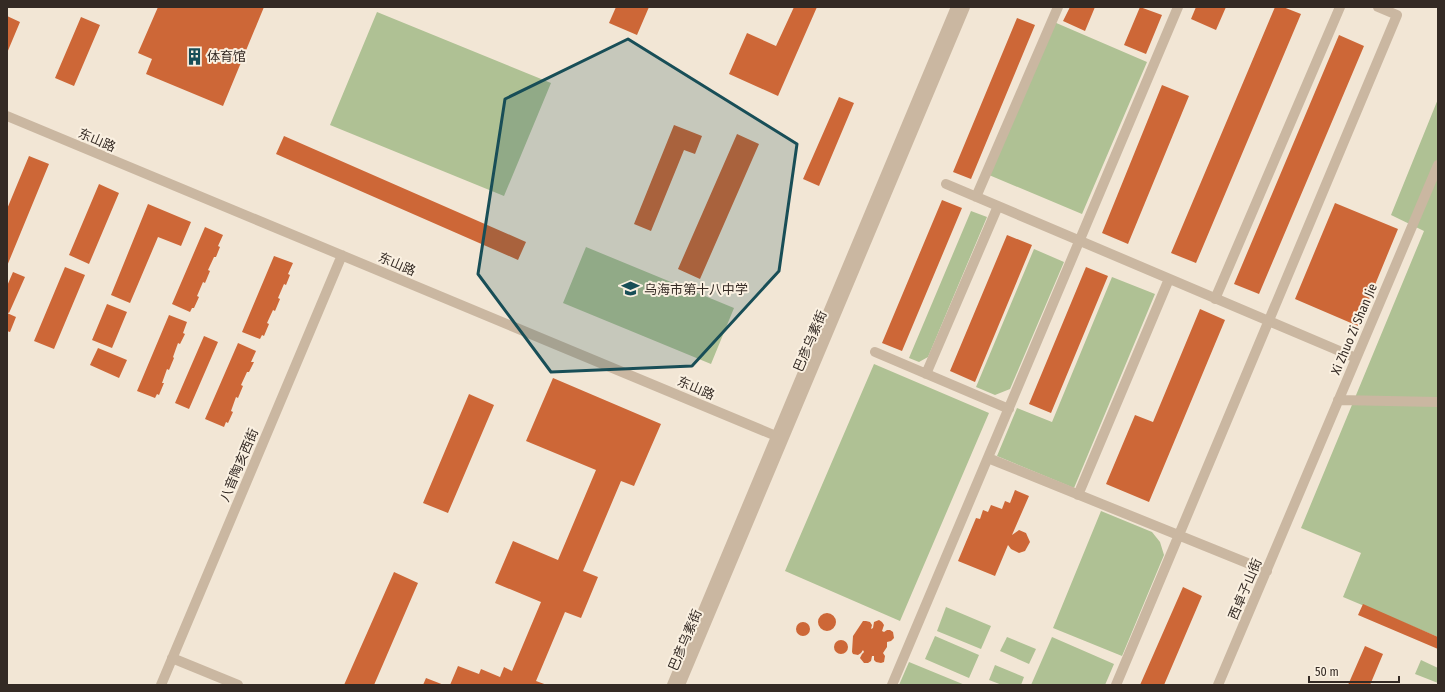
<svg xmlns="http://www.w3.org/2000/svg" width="1445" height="692" font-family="'Fira Sans Condensed','Noto Sans SC',sans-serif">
	<rect width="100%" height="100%" fill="#f2e6d5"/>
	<path fill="#afc194" d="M377 12 551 83 504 196 330 125Z
		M1054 22 1147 62 1082 214 989 175Z
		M1438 99V637L1343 597 1361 553 1301 528 1424 231 1391 215Z
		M971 211 987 217 928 357 919 362 909 358Z
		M586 247 734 308 711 364 563 303Z
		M1034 249 1064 262 1010 389 995 395 976 387Z
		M1112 277 1155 294 1074 488 997 456 1017 408 1052 422Z
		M874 364 989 413 900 621 785 571Z
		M1101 511 1152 532 1160 542 1164 555 1122 656 1053 628Z
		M946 607 991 626 981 649 937 631Z
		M935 636 979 655 969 678 925 659Z
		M1007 637 1036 649 1029 664 1000 651Z
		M1052 637 1114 664 1105 685H1031Z
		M1421 660 1438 668V683L1415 674Z
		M909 662 965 685H899Z
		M995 665 1024 677 1021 685H1002L989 680Z"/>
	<path fill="#cd6737" d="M158 7H264L223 106 146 74 152 59 138 53Z
		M616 7H649L637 35 609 23Z
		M794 7H817L778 96 729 74 747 33 776 46Z
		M1070 7H1095L1085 31 1063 21Z
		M1140 7 1162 15 1146 54 1124 45Z
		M1196 7H1226L1216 30 1191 19Z
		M1275 7H1283L1301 14 1196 263 1171 253Z
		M7 16 20 22 7 53Z
		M81 17 100 25 74 86 55 78Z
		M1017 18 1035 25 971 179 953 172Z
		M1339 35 1364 46 1259 294 1234 284Z
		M1162 85 1189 96 1128 244 1102 233Z
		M839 97 854 103 819 186 803 179Z
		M674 125 702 136 695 154 684 150 651 231 634 224Z
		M737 134 759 144 700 279 678 269Z
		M284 136 526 242 518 260 276 154Z
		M29 156 49 164 7 266V209Z
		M99 184 119 193 89 264 69 255Z
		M942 200 962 208 902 351 882 343Z
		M1335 203 1398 229 1358 326 1295 299Z
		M148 204 191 222 181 246 158 237 130 303 111 295Z
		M205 227 223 235 218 246 220 247 216 257H214L208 270 210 271 205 283 203 282 197 296 199 297 194 308H192L190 312 172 304Z
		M1007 235 1032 245 975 382 950 371Z
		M274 256 293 263 288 274 290 275 286 285 284 284 278 298 280 299 275 311 273 310 267 323 269 324 264 336 262 335 260 339 242 332Z
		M65 267 85 275 54 349 34 341Z
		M1086 267 1108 276 1051 413 1029 404Z
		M13 272 25 277 9 313 7 312V286Z
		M107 304 127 312 112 348 92 340Z
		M1200 309 1225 320 1149 502 1106 484 1135 415 1153 422Z
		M7 313 16 317 10 332 7 331Z
		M169 315 187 322 183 333 185 334 180 344 178 343 173 357 174 358 169 370 167 369 162 383H164L159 395 157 394 155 398 137 391Z
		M204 336 218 342 189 409 175 403Z
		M238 343 256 351 251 362H254L249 372H247L241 385 243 386 238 398 236 397 231 411 233 412 228 423 226 422 224 427 205 419Z
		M98 348 127 360 119 378 90 365Z
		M553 378 661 424 634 486 621 481 583 571 598 577 581 618 565 612 536 681 547 685H450L458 666 479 674 481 669 500 677 504 667 512 671 541 602 495 583 513 541 558 560 596 470 526 441Z
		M469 394 494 405 448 513 423 503Z
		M1015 490 1029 496 1012 535 1019 530 1026 533 1030 542 1025 551 1019 553 1011 549 1008 545 995 576 958 561 976 518 980 519 983 510 988 512 991 505 1002 509 1005 501 1010 503Z
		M394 572 418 583 374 685H344Z
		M1183 587 1202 596 1164 685H1140Z
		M1363 604 1438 637V649L1358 615Z
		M818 622a9 9 0 1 1 18 0a9 9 0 1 1-18 0Z
		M879 620 882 622 884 625 882 631 884 632 887 630H890L893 632 894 638 891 641 887 642V647L883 653 885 656 884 662 881 663 876 662 874 660V656H872L871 661 868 663H864L860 658 862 654 864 652 863 650 861 653 858 655 853 654 852 652 853 636 863 621H866L870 622 872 625 871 629 873 628 874 622Z
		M796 629a7 7 0 1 1 14 0a7 7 0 1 1-14 0Z
		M834 647a7 7 0 1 1 14 0a7 7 0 1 1-14 0Z
		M1365 646 1383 654 1370 685H1348Z
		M426 678 444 685H423Z"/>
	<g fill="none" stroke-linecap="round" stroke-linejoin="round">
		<path stroke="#cab7a1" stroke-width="10" d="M7 116 776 436
			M946 184 1356 358
			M976 197 1058 7
			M1215 299 1340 7
			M875 352 1009 409
			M926 374 998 206
			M1338 400 1438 402
			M988 458 1267 571
			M1078 495 1169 279
			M172 658 238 685
			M161 685 342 255
			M672 685 956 7
			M680 685 965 7
			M892 685 1178 7
			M1116 685 1397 15 1378 7
			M1218 685 1438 165"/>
	</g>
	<path fill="#184e57" fill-opacity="0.2" stroke="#184e57" stroke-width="3" stroke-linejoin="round" d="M628 39 797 144 779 271 692 366 551 372 478 274 505 99Z"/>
	<defs>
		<symbol id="building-bare" viewBox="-9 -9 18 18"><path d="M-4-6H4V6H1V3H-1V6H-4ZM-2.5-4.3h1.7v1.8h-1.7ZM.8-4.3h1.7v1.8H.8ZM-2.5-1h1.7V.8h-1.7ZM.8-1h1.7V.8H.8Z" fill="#184e57" stroke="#faf0e1" stroke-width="2.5" paint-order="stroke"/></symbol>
		<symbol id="school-bare" viewBox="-9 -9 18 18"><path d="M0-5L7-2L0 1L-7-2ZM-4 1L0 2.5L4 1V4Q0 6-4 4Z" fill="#184e57" stroke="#faf0e1" stroke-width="2.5" paint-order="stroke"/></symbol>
	</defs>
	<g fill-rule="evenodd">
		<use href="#building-bare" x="182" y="44" width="25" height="25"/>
		<use href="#school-bare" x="618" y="276" width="25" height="25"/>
	</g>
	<g text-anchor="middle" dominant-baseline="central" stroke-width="4" stroke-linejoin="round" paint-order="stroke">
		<g font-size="13" fill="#342a24" stroke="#faf0e1" text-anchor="start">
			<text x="207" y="56">体育馆</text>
			<text x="644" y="289">乌海市第十八中学</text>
		</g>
		<g font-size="13" fill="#342a24" stroke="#faf0e1">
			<text transform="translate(97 140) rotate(23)">东山路</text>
			<text transform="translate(397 264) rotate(23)">东山路</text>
			<text transform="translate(1354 329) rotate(-67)">Xi Zhuo Zi Shan Jie</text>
			<text transform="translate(810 341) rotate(-67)">巴彦乌素街</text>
			<text transform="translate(696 388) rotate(23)">东山路</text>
			<text transform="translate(239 465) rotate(-67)">八音陶亥西街</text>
			<text transform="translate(1245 589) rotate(-67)">西卓子山街</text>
			<text transform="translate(685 640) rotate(-67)">巴彦乌素街</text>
		</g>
	</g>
	<rect width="1445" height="692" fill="none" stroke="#342a24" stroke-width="16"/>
	<path d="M1309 676v6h90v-6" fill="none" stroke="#342a24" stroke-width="2"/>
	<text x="1315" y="676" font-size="12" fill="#342a24" stroke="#faf0e1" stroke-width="3" paint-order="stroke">50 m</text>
</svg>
